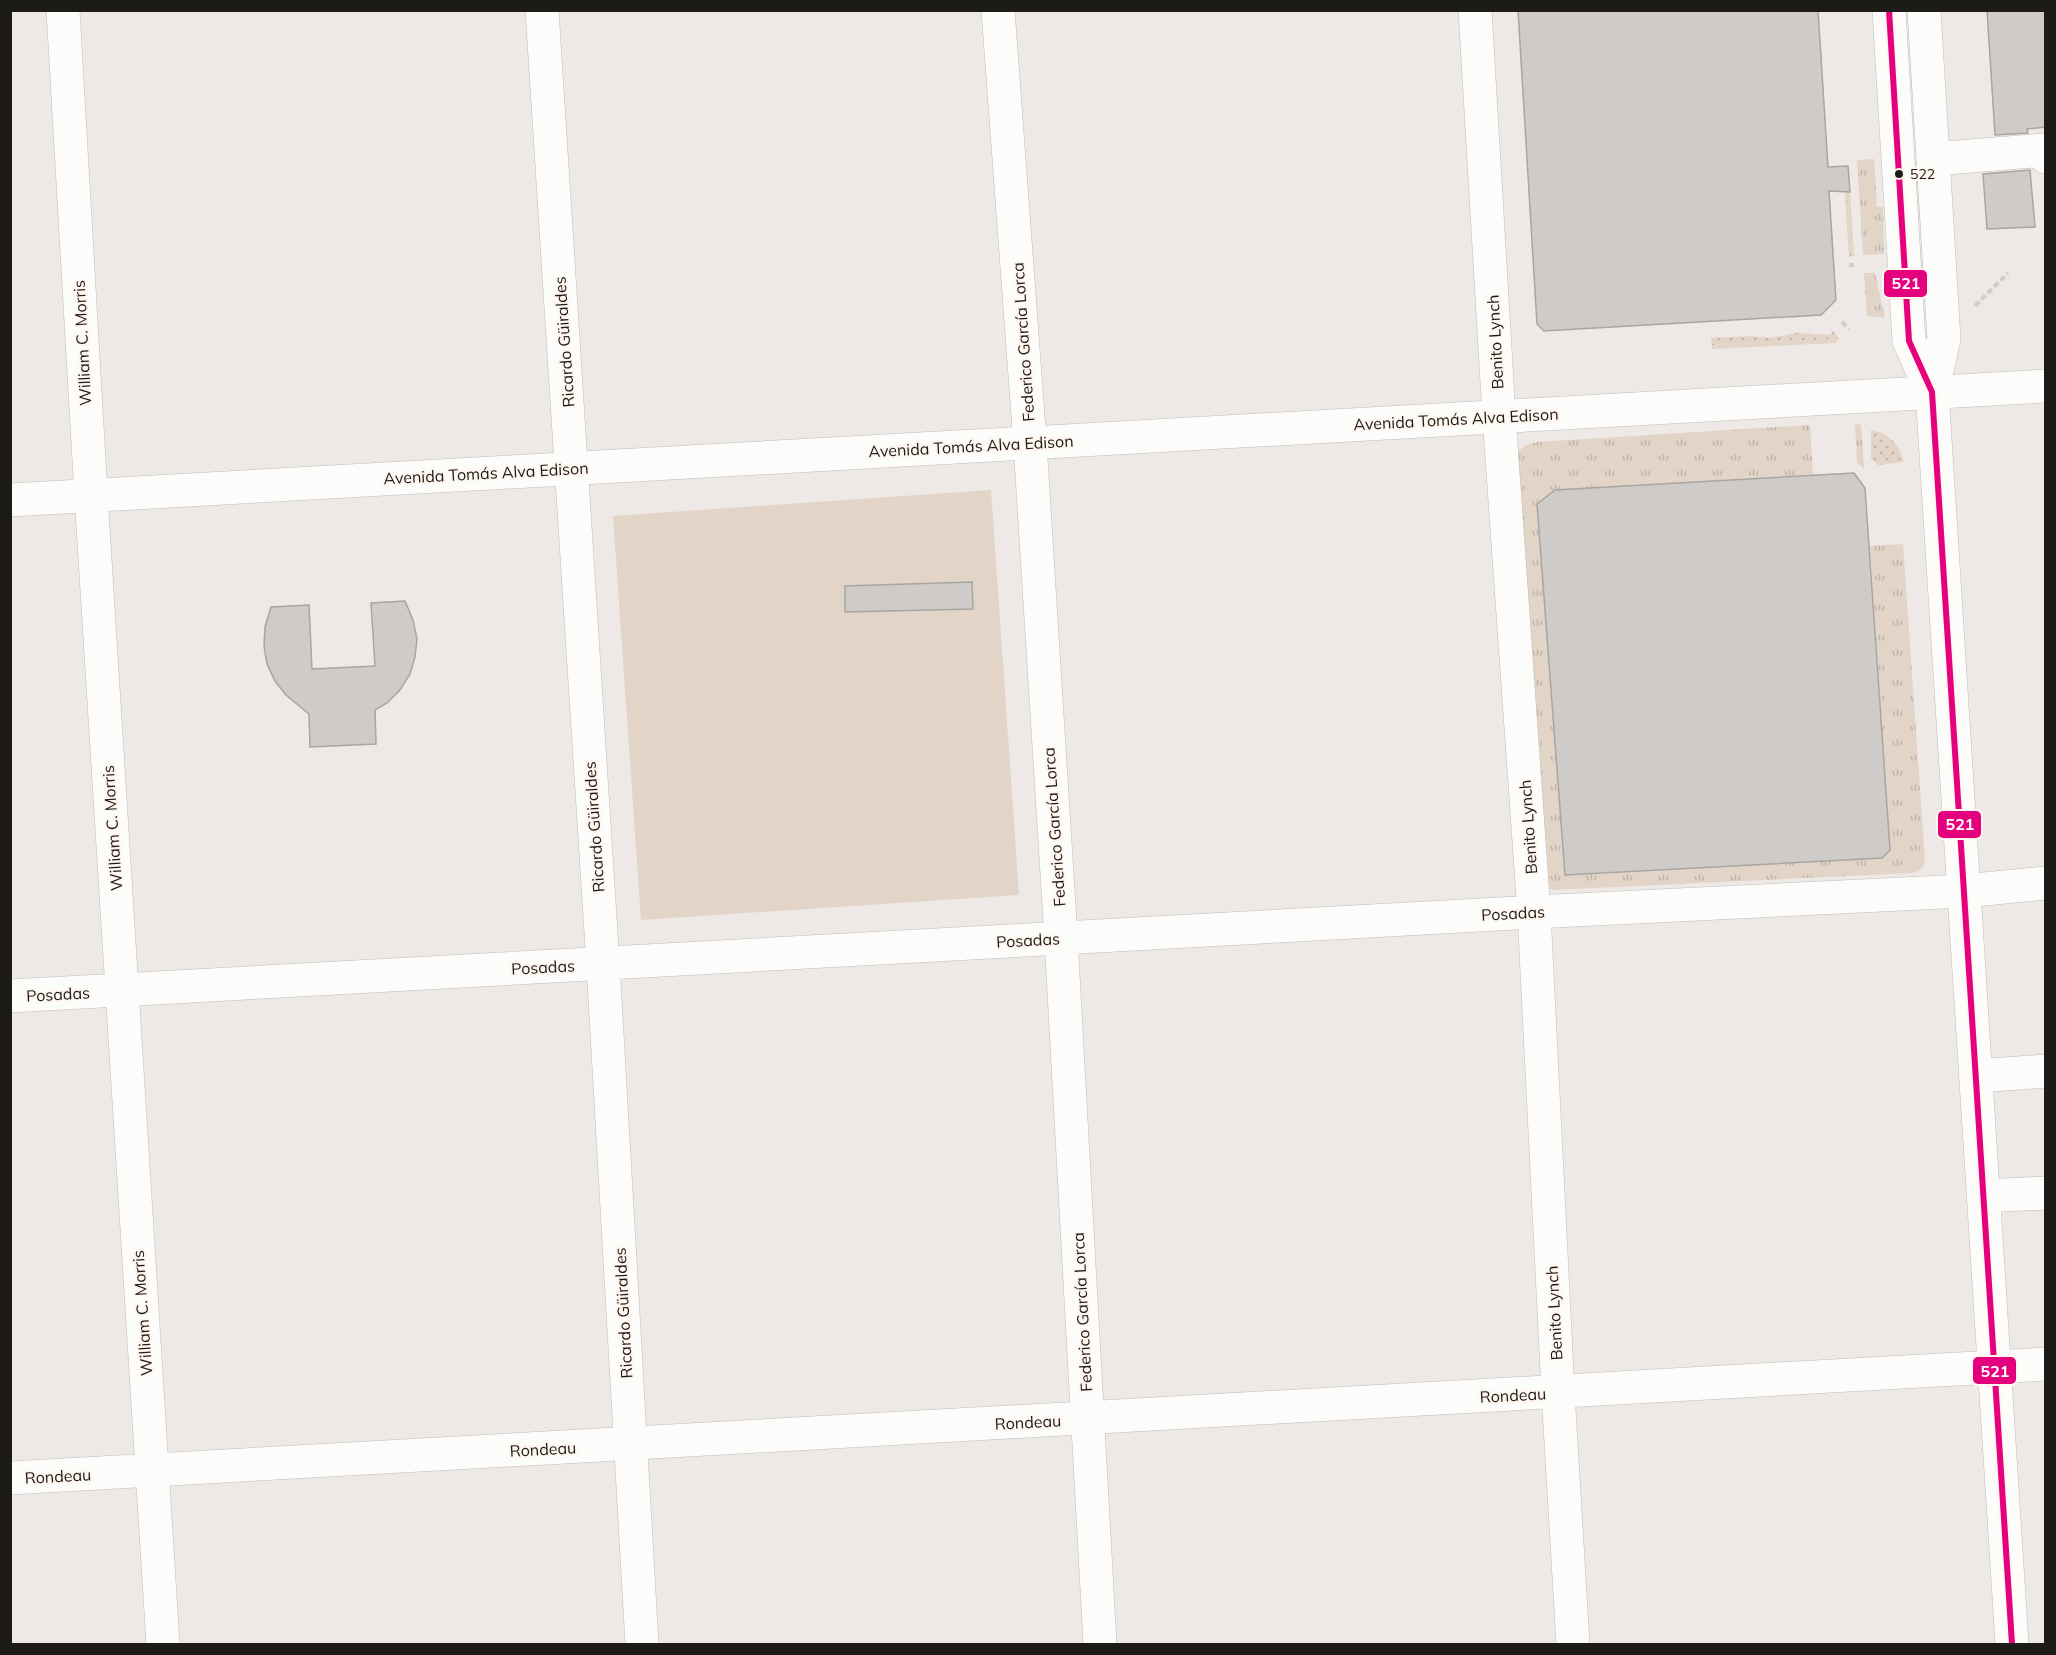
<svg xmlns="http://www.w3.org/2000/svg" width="2056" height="1655" font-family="Mulish,sans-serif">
	<defs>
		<pattern id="grass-tufts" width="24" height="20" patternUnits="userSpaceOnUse" patternTransform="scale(1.5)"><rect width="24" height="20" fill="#e2d4c7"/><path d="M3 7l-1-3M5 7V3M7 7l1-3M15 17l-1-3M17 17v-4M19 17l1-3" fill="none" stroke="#c1b5aa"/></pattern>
		<pattern id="garden-dots" width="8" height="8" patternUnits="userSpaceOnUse" patternTransform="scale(1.5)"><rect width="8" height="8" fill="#e2d4c7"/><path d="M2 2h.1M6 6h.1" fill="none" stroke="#c1b5aa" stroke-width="1.8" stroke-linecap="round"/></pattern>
	</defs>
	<rect width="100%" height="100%" fill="#eee9e6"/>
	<path fill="url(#grass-tufts)" d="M1874 159 1877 207H1883L1884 254 1863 255 1857 160Z
		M1848 192H1850L1854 256H1851Z
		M1864 273H1875L1885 318 1867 316Z
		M1836 339 1837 343 1712 349V345Z
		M1855 423 1861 425 1864 469 1857 462Z
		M1810 425 1813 475 1555 490 1537 504 1565 875 1881 858 1890 850 1870 546 1903 544 1925 861C1922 869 1920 872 1911 873L1553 890 1548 887 1514 456 1524 446 1537 442Z"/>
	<path fill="#e2d4c7" d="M991 490 1019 895 641 920 613 516Z"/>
	<path fill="url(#garden-dots)" d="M1845 192H1848L1851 256 1849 258Z
		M1833 331 1839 338 1837 340 1835 339 1712 345 1711 338 1749 336 1770 338 1796 333 1830 335Z
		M1871 430C1889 433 1899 444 1904 462L1878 465 1871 458Z"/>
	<path fill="#cecbc8" stroke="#a8a5a2" stroke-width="1.5" d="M1518 10H1818L1828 167 1848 166 1850 192 1829 191 1836 300 1821 315 1544 331 1537 324Z
		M1987 10H2046V127L2027 129 2028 133 1995 135Z
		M2030 170 2035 227 1987 229 1983 174Z
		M1854 473 1865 488 1890 850 1882 858 1565 875 1537 504 1555 490Z
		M972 582 973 609 845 612V586Z
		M405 601 413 620 417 639 415 657 410 674 400 690 387 703 375 710 376 744 310 747 309 714 286 695 275 681 267 664 264 646 265 627 271 607 309 605 312 669 375 666 371 603Z"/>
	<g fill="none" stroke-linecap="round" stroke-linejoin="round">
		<defs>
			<path id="minor" d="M63 10 91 495 163 1644
				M542 10 603 964 642 1644
				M998 10 1030 443 1061 938 1100 1644
				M1475 10 1499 416 1534 912 1558 1392 1573 1644
				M1933 159 2045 150 2046 157
				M10 996 1534 912 1964 891 2046 883
				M1976 1076 2046 1071
				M1983 1196 2046 1193
				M10 1478 2046 1364"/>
			<path id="major" d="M1889 10 1909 341 1932 392
				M1924 10 1944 339 1932 392 2012 1644
				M10 500 2046 386"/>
		</defs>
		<use href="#minor" stroke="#c0bcba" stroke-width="34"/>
		<use href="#major" stroke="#c0bcba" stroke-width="34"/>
		<path stroke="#cfcecc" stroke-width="4" stroke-dasharray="6 3" stroke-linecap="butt" d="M1849 265H1854
			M1975 306 2008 273
			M1842 322 1849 329"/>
		<use href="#minor" stroke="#fcfcfb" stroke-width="33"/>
		<use href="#major" stroke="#fcfcfb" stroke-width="33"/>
		<defs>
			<path id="bus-1" d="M1889 10 1909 341 1932 392 2012 1644"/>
		</defs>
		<use href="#bus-1" stroke="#fef6ef" stroke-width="10"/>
		<use href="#bus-1" stroke="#e5007d" stroke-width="6"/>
	</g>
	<circle fill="#1d1b18" stroke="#fef6ef" stroke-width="2" cx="1899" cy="174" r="5"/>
	<g text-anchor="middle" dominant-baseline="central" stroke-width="4.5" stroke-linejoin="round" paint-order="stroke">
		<g font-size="14" fill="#1d1b18" stroke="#fef6ef" text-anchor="start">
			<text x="1910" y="174">522</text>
		</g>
		<g font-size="16" fill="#1d1b18" stroke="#fef6ef">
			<text transform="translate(564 342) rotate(-94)">Ricardo Güiraldes</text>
			<text transform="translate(1023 342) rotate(-94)">Federico García Lorca</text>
			<text transform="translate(1495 342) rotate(-93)">Benito Lynch</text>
			<text transform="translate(82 343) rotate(-93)">William C. Morris</text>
			<text transform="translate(1456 419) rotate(-3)">Avenida Tomás Alva Edison</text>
			<text transform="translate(971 446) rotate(-3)">Avenida Tomás Alva Edison</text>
			<text transform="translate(486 473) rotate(-3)">Avenida Tomás Alva Edison</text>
			<text transform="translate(594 827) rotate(-94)">Ricardo Güiraldes</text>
			<text transform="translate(1054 827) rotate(-94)">Federico García Lorca</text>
			<text transform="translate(1528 827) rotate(-94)">Benito Lynch</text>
			<text transform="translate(112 828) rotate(-94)">William C. Morris</text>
			<text transform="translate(1513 913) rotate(-3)">Posadas</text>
			<text transform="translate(1028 940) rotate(-3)">Posadas</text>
			<text transform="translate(543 967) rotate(-3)">Posadas</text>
			<text transform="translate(58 994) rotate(-3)">Posadas</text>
			<text transform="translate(1082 1312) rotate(-93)">Federico García Lorca</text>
			<text transform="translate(142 1313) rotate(-94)">William C. Morris</text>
			<text transform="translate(623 1313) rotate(-93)">Ricardo Güiraldes</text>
			<text transform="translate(1554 1313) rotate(-93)">Benito Lynch</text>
			<text transform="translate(1513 1395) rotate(-3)">Rondeau</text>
			<text transform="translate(1028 1422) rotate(-3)">Rondeau</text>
			<text transform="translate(543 1449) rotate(-3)">Rondeau</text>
			<text transform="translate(58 1476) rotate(-3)">Rondeau</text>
		</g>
	</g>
	<g stroke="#fef6ef" stroke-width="2">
		<rect x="1883" y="269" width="45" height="29" rx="6" fill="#e5007d"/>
		<rect x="1937" y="810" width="45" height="29" rx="6" fill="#e5007d"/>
		<rect x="1972" y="1356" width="45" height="29" rx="6" fill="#e5007d"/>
	</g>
	<g font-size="16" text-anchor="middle" font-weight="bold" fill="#fff">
		<text x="1906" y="289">521</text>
		<text x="1960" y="830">521</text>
		<text x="1995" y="1377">521</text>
	</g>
	<rect width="2056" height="1655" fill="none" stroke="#1d1b18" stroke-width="24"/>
</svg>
